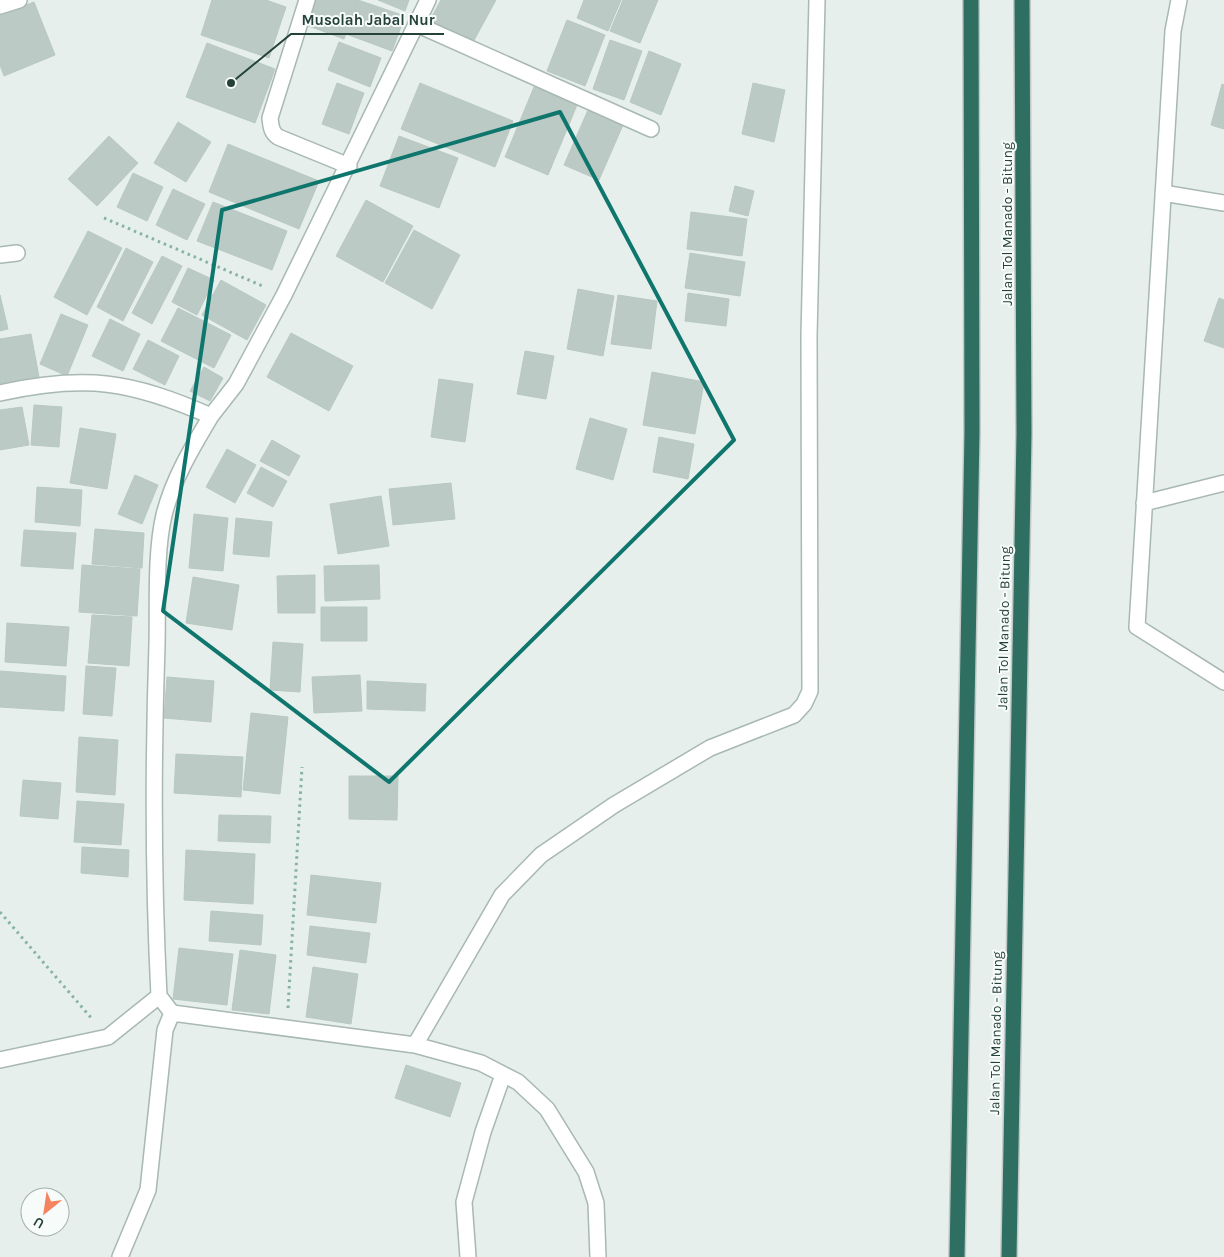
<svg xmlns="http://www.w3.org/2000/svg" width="1224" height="1257" font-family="Karla,sans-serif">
	<rect width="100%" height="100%" fill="#e6efeb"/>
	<path fill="#bbcac4" stroke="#b8c9c2" d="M212 0H266L286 7 269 58 201 35Z
		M315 0H358L344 39 306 25Z
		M358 0 405 16 392 51 346 34Z
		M378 0H409L405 11Z
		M441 0H496L472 44 430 20Z
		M584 0H621L608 31 577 18Z
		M623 0H658L640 43 610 31Z
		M34 2 55 55 4 76 0 65V15Z
		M567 20 605 35 585 86 547 71Z
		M610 40 642 51 624 100 593 89Z
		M339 42 381 58 370 87 328 70Z
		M207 43 275 69 255 123 186 97Z
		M649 51 681 64 661 115 630 102Z
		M337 83 364 93 349 134 322 124Z
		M420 83 513 121 495 167 401 129Z
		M753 83 785 90 774 142 742 134Z
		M1222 84 1224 85V129L1211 125Z
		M534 87 577 105 548 175 505 157Z
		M588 110 623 125 599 180 564 165Z
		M178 122 211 142 186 182 154 163Z
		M109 136 138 163 97 206 68 179Z
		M399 136 458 158 439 208 380 186Z
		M228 144 319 181 299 229 209 192Z
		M133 173 163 187 147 221 117 207Z
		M735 186 754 191 748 216 729 211Z
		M173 189 205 204 187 240 156 225Z
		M366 200 413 226 383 282 336 256Z
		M213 202 287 231 272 270 197 241Z
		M691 212 747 219 742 256 687 249Z
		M414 230 460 255 432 309 385 283Z
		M88 231 122 248 87 315 54 297Z
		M126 248 153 262 123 321 97 307Z
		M690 253 745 262 740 296 685 288Z
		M162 256 182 266 152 324 132 313Z
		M188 268 214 280 197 315 172 302Z
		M221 280 266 305 247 340 202 315Z
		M578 289 614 296 603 356 567 349Z
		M688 293 729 299 726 326 685 321Z
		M0 295 8 329 0 331Z
		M618 295 657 301 651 349 611 344Z
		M1219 298 1224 300V348L1204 341Z
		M178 308 231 335 214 368 161 341Z
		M61 314 88 325 67 376 40 364Z
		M110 319 140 334 123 371 92 356Z
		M291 333 353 366 329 411 267 377Z
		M31 334 39 377 0 384V339Z
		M148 340 179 356 165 385 133 369Z
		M525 351 554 356 546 399 517 394Z
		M204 367 223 378 210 401 190 391Z
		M652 372 704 382 695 434 643 425Z
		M439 379 473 384 465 442 431 437Z
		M34 405 62 407 59 447 31 445Z
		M22 407 29 445 0 450V410Z
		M590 418 627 429 613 480 576 469Z
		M80 428 116 434 107 489 70 483Z
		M659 437 694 444 688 479 653 472Z
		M272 440 300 456 289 476 260 461Z
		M227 449 256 465 235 503 206 487Z
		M261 467 287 481 273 507 247 493Z
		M135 475 158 485 142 524 118 514Z
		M451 483 455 519 393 525 389 489Z
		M37 487 82 490 80 526 35 522Z
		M381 496 389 546 338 554 330 504Z
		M194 514 228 518 223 571 189 568Z
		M236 518 272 522 269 557 233 554Z
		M95 529 144 533 142 568 92 564Z
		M24 530 76 533 73 569 21 566Z
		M82 565 140 569 137 616 79 612Z
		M379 565 380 599 325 601 324 566Z
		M315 575V613H278L277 576Z
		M193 577 239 585 232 630 186 623Z
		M321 607H367V641H321Z
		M92 615 132 617 129 666 88 663Z
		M7 623 69 627 66 666 5 662Z
		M273 642 303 644 300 692 270 690Z
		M86 666 116 668 112 716 83 714Z
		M0 671 66 676 64 711 0 707Z
		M360 675 362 711 314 713 312 677Z
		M167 677 214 681 211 722 164 718Z
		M367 681 426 684 425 711 367 709Z
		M251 713 288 717 280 794 243 790Z
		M79 737 118 740 115 795 76 792Z
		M176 754 243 757 241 797 174 793Z
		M349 776H398L397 820 349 819Z
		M23 780 61 783 58 819 20 816Z
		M77 801 124 804 121 845 74 842Z
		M219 815 271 816 270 843 218 841Z
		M82 847 129 850 128 877 81 873Z
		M186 850 255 854 253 904 184 900Z
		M311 875 381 883 376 923 307 915Z
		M211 911 263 915 261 945 209 941Z
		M310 926 370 933 366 963 307 955Z
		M179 948 233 954 227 1005 173 999Z
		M240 950 276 955 269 1014 232 1010Z
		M313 967 358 974 351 1024 306 1017Z
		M406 1065 461 1083 450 1117 395 1098Z"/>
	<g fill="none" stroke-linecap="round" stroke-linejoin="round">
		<defs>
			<path id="street" d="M307 0 270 118C271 126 271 132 278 137L349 166
				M1179 0 1173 31 1137 627 1224 682
				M0 6 19 0
				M416 24 651 129
				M1163 193 1224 203
				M0 255 17 253
				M0 393C86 374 131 381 211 416 192 448 173 479 164 515 155 553 158 604 157 644 153 761 153 879 159 996L172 1013 415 1045 481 1063 518 1082 547 1109 586 1172 596 1203 598 1257
				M211 416 236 384 284 295 428 0
				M1144 503 1224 483
				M415 1045 502 895 541 855 614 805 710 748 794 715 804 704 810 691 809 336 817 0
				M0 1060 108 1037 159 996
				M120 1257 148 1190 165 1030 172 1013
				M468 1257 464 1202 483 1132 503 1075"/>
			<path id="highway" d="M957 1257 972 432 971 0
				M1009 1257 1024 434 1022 0"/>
		</defs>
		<use href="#street" stroke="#a8b8b2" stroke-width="18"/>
		<use href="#highway" stroke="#c2cac8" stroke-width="18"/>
		<path stroke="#86b3a5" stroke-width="3" stroke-dasharray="2.5 4" stroke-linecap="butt" d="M104 218 265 287
			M0 912 93 1020
			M288 1008 302 767"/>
		<use href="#street" stroke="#fff" stroke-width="15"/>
		<use href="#highway" stroke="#2f6f62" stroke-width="15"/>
	</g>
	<path fill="none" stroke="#0f766e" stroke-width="4" stroke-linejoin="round" d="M560 112 734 440 389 782 163 611 222 210Z"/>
	<g text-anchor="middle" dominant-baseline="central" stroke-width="4" stroke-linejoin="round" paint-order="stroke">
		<g font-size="14" fill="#24423a" stroke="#f7fbf9">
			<text transform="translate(1007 224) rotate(-90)">Jalan Tol Manado - Bitung</text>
			<text transform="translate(1004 628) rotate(-89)">Jalan Tol Manado - Bitung</text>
			<text transform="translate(996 1033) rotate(-89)">Jalan Tol Manado - Bitung</text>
		</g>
	</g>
	<path fill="none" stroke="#24423a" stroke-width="2" d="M231 83L291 34H444"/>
	<circle fill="#24423a" stroke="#f7fbf9" stroke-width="2" cx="231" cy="83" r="5"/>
	<g font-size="15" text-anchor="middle" font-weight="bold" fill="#24423a" stroke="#f7fbf9" stroke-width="4" stroke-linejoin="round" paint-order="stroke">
		<text x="368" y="25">Musolah Jabal Nur</text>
	</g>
	<g transform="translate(45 1212) rotate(210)"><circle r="24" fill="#f7fbf9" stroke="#a3b1ad"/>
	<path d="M0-4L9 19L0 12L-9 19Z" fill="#f4845f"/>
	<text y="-8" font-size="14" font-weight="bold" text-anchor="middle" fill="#24423a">U</text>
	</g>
</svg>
